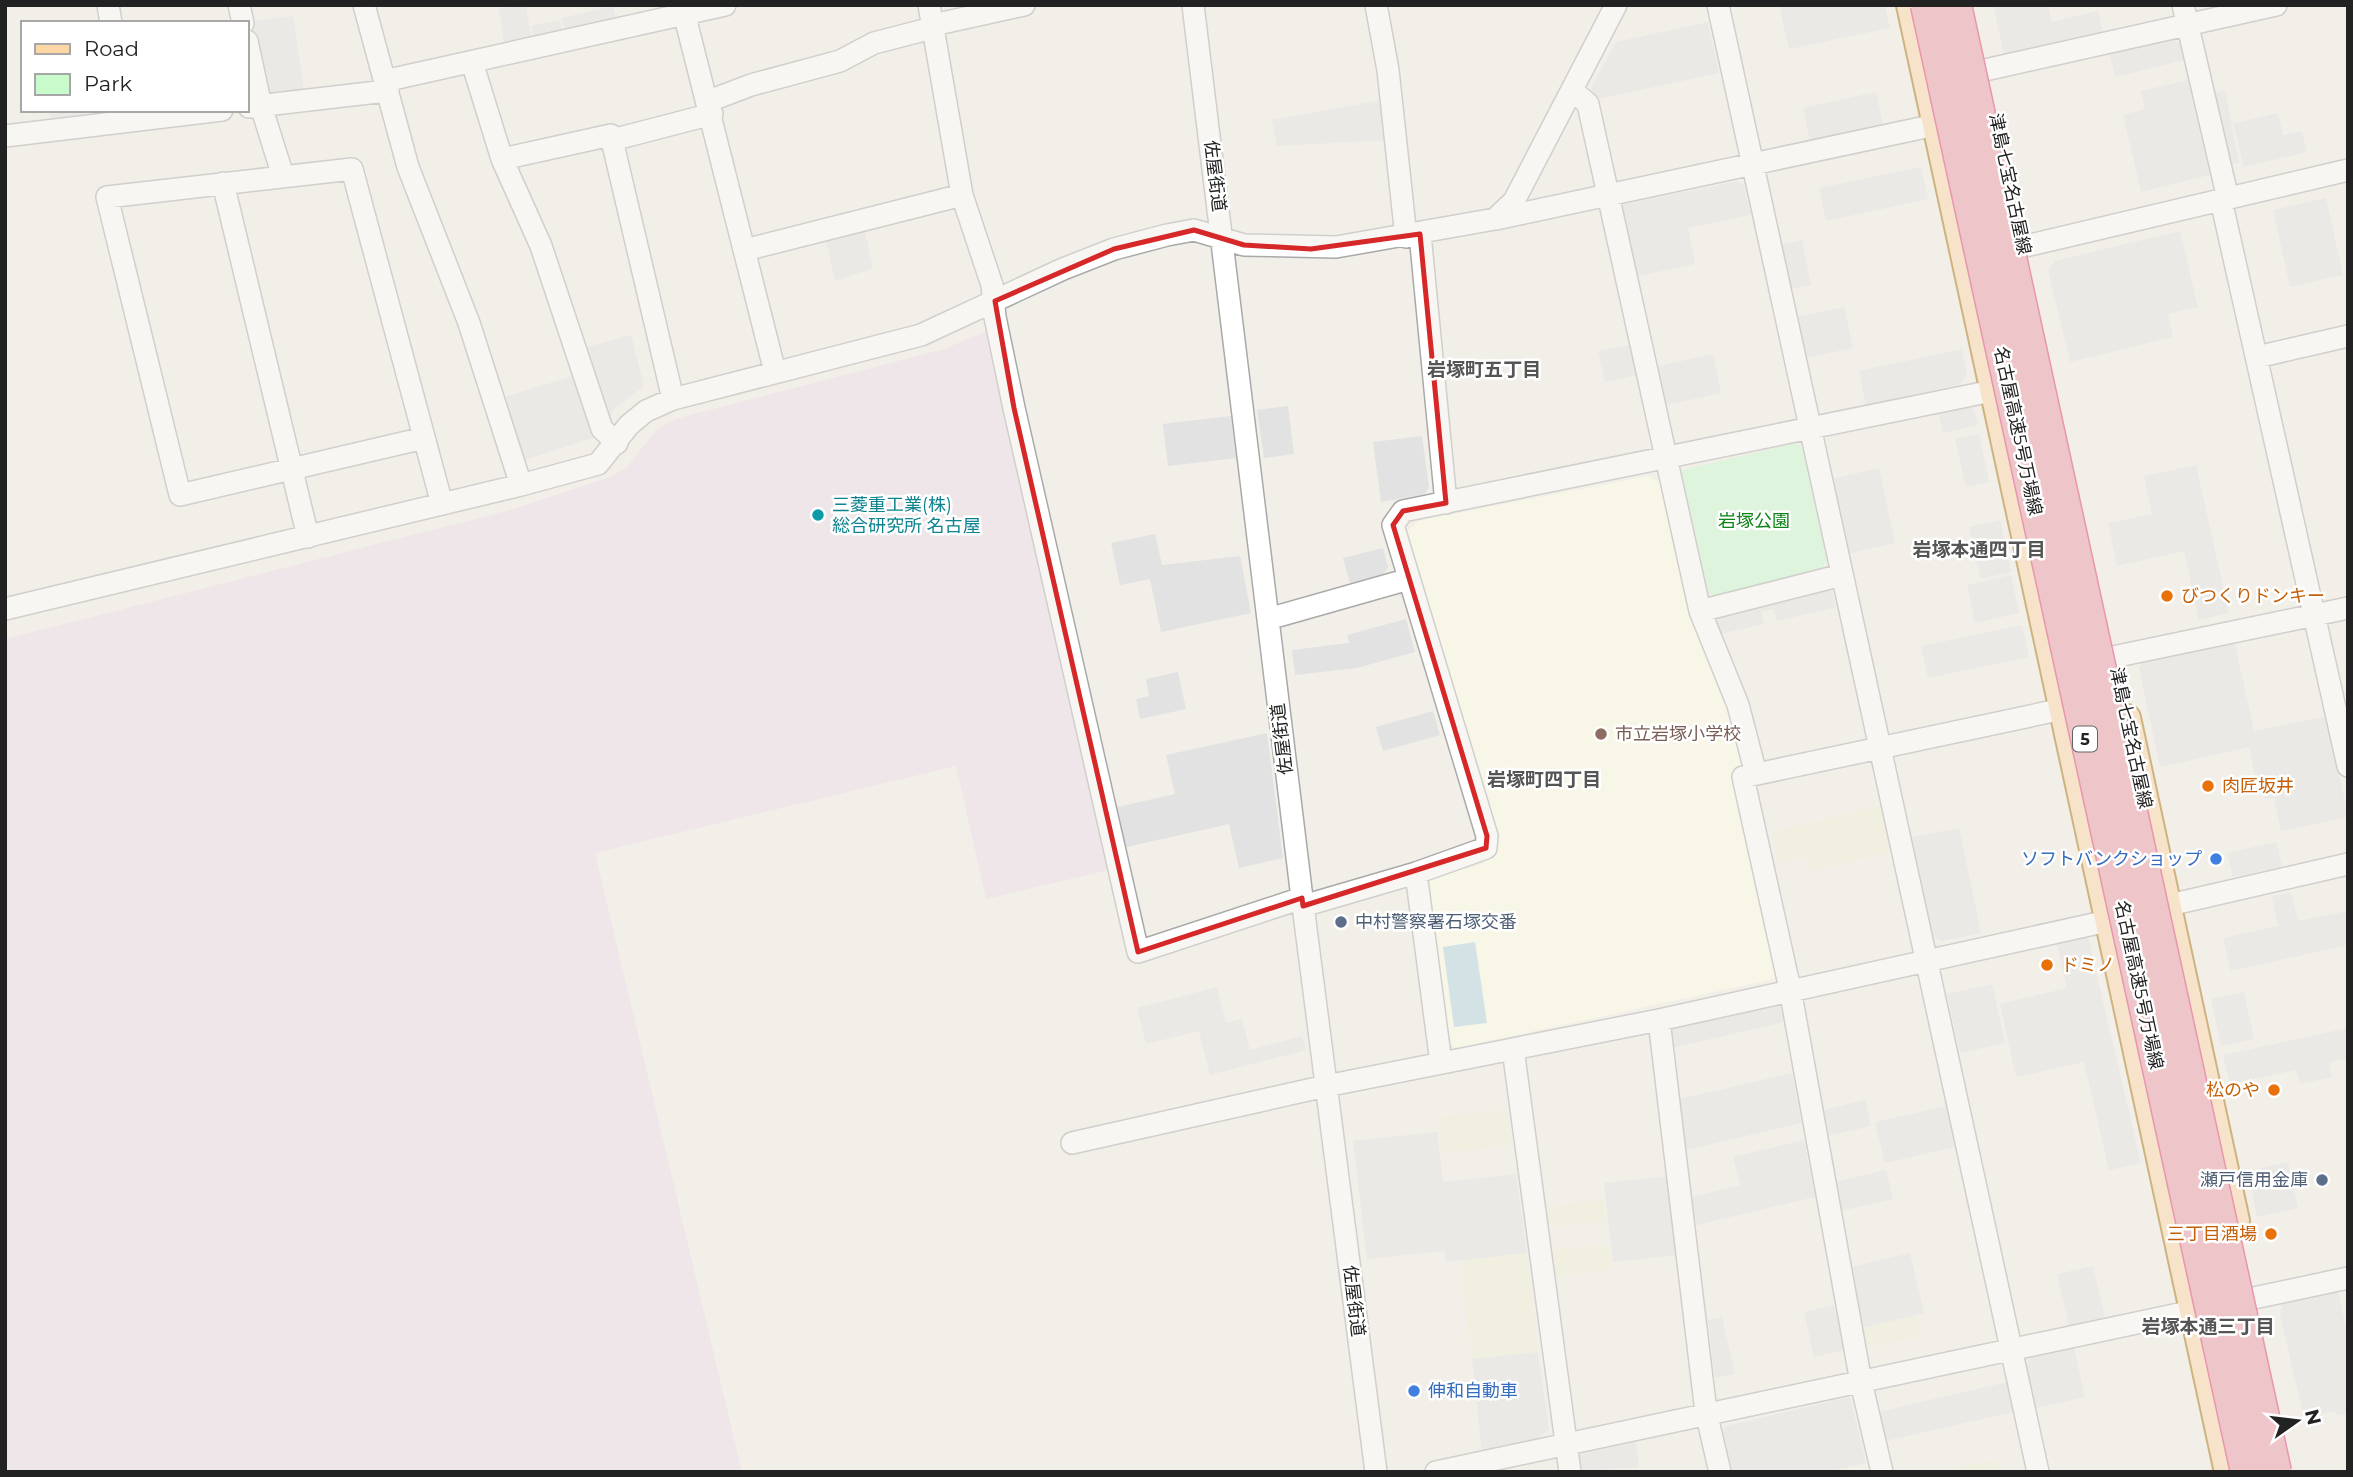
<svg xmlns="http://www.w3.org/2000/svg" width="2353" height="1477" font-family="Montserrat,'Noto Sans JP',sans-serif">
	<rect width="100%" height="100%" fill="#f2efe9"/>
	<path fill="#ebdbe8" d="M991 329 1109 870 986 899 956 766 595 853 742 1472H5V639L514 509 610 477 626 468 658 428 675 419 944 349Z"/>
	<path fill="#ffffe5" d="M1648 476 1664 484 1694 625 1728 703 1744 766 1734 770 1776 966 1774 979 1456 1048 1448 1043 1426 892 1430 878 1483 864 1493 852 1497 835 1405 533 1418 521Z"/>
	<path fill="#eef0d5" d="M1881 806 1892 852 1812 871 1808 856 1779 863 1772 832Z
		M1506 1110 1510 1145 1442 1153 1439 1117Z
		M1604 1200 1606 1221 1546 1228 1544 1207Z
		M1609 1245 1612 1270 1554 1276 1551 1250Z
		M1527 1253 1538 1352 1472 1359 1461 1261Z
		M1916 1315 1920 1336 1866 1348 1862 1328Z
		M1995 1459 1998 1472H1941Z"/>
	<path fill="#c8facc" d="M1796 443 1803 448 1827 560 1820 573 1714 597 1703 588 1678 471Z"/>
	<path fill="#e2e2e2" d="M526 5 532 42 505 48 499 9Z
		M1779 5H1885L1890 28 1789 49Z
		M1993 5H2048L2052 22 2098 11 2104 37 2011 59 2004 54Z
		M613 6 617 23 566 35 562 18Z
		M293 16 304 91 271 96 264 91 249 22Z
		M560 20 564 36 535 42 531 26Z
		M1708 22 1719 73 1594 100 1591 88 1616 42Z
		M2169 36 2180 44 2184 60 2115 77 2109 51Z
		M2188 80 2210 175 2141 192 2123 115 2145 109 2141 91Z
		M2225 90 2239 163 2226 166 2209 94Z
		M1876 92 1883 126 1810 142 1803 108Z
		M1382 100 1389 140 1277 146 1272 120Z
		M49 110H108L50 119Z
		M2278 113 2283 135 2302 131 2307 152 2244 167 2233 124Z
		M1921 167 1928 199 1826 221 1819 188Z
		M1738 181 1744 185 1751 215 1688 228 1695 264 1634 277 1619 210 1621 205Z
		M2326 198 2343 275 2290 287 2273 210Z
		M863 223 873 268 835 281 824 232Z
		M2180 231 2198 307 2168 314 2173 337 2070 362 2048 270 2055 261Z
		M1802 240 1811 285 1790 289 1781 245Z
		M1844 307 1853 348 1805 358 1796 317Z
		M631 335 644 386 616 407 606 424 580 349Z
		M1632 344 1638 375 1605 382 1598 351Z
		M1962 349 1967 374 1961 384 1866 405 1859 371Z
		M1713 354 1721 393 1662 406 1654 367Z
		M579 374 599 436 525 460 505 397Z
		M1288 406 1294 454 1264 458 1257 410Z
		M1967 406 1974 410 1978 425 1943 433 1938 412Z
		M1231 416 1236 458 1168 466 1163 424Z
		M1979 434 1989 482 1966 487 1955 439Z
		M1422 436 1429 487 1425 494 1381 502 1373 442Z
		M2196 465 2229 613 2199 620 2184 551 2117 566 2108 523 2152 514 2144 476Z
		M1879 468 1895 543 1848 554 1832 479Z
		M2000 520 2011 572 1981 579 1969 527Z
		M1155 534 1162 565 1240 556 1251 613 1161 632 1150 579 1120 585 1111 543Z
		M1383 548 1388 567 1384 574 1350 583 1343 558Z
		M2011 575 2019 613 1975 623 1967 585Z
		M1827 589 1833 593 1836 607 1777 621 1774 609 1761 612 1764 624 1716 635 1712 621 1716 615Z
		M1406 619 1415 652 1357 668 1295 675 1292 650 1349 643 1347 635Z
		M2022 625 2029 657 1928 678 1921 646Z
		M2234 640 2254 731 2327 716 2348 817 2281 831 2274 798 2265 799 2261 781H2256L2249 747 2160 767 2139 668 2143 660Z
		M1178 672 1186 709 1140 719 1136 699 1149 696 1146 679Z
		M1433 711 1440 735 1383 751 1376 727Z
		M1267 733 1283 858 1239 868 1229 824 1122 848 1113 808 1175 794 1166 755Z
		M1959 828 1981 933 1941 941 1932 936 1912 837Z
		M2277 842 2282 867 2233 877 2227 853Z
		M2291 892 2298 921 2348 911V945L2231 971 2223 938 2278 926 2272 896Z
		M2087 933 2141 1163 2109 1170 2084 1062 2016 1077 2000 1004 2067 988 2056 940Z
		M1992 984 2005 1043 1960 1053 1947 994Z
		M1217 987 1226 1023 1242 1019 1250 1050 1302 1036 1306 1050 1210 1075 1199 1031 1146 1044 1137 1008Z
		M2244 992 2254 1039 2221 1046 2211 999Z
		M1773 1003 1780 1006 1784 1022 1672 1048 1670 1029 1674 1025Z
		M2348 1028V1058L2329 1062 2332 1077 2300 1084 2296 1070 2230 1084 2223 1055Z
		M1792 1073 1801 1123 1686 1150 1680 1099Z
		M1865 1100 1871 1126 1827 1136 1821 1111Z
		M1946 1106 1955 1147 1885 1163 1875 1122Z
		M1437 1132 1443 1182 1516 1174 1527 1253 1446 1262 1445 1251 1367 1259 1353 1141Z
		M1804 1140 1815 1197 1696 1225 1692 1197 1740 1185 1733 1157Z
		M2288 1162 2298 1208 2257 1217 2248 1171Z
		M1886 1170 1893 1199 1841 1211 1835 1182Z
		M1668 1176 1677 1255 1613 1262 1604 1183Z
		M1910 1253 1924 1313 1862 1328 1851 1267Z
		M2093 1266 2105 1318 2069 1326 2057 1274Z
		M2338 1292 2348 1337V1413L2337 1416 2335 1411 2304 1418 2280 1315 2282 1304Z
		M1834 1305 1844 1350 1814 1357 1804 1312Z
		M1722 1317 1735 1374 1715 1378 1708 1320Z
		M2074 1348 2085 1397 2036 1408 2026 1365 2030 1358Z
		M1538 1352 1549 1430 1537 1439 1482 1452 1472 1359Z
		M2007 1382 2014 1412 1885 1441 1878 1412Z
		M1850 1397 1866 1463 1827 1472H1732L1723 1431 1726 1426Z
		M1636 1442 1639 1467 1578 1472 1580 1454Z"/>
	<path fill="#aad3df" d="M1475 942 1487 1023 1454 1027 1443 947Z"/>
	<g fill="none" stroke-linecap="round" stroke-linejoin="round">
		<defs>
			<path id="minor" d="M108 5 111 23
				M239 5 243 23
				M364 5 408 167 469 323 521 485
				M682 5 775 372
				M929 5 962 195 992 285 995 317 1014 408 1138 952 1302 898
				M1193 5 1302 898 1376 1472
				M1376 5 1388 70 1406 237
				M1718 5 2038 1472
				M2183 5 2228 199
				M933 25 1024 5
				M247 41 261 106 283 176
				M472 62 502 159 541 246 602 429 617 443
				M1985 70 2276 5
				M1572 90 1588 104 1700 611 1738 705 1756 774
				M386 91 393 79 725 5
				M709 101 751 85 840 61 874 43 932 28
				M249 107 386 91
				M5 136 222 110
				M612 140 673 399
				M502 159 611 135 612 140 712 114
				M223 183 308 537
				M2221 200 2348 766
				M1496 219 1935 125
				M1420 234 1446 503
				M745 250 962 195
				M1996 253 2348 170
				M2257 357 2348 336
				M424 438 180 495 107 197 352 169 442 504
				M5 609 521 485 598 464 629 425 646 411 673 399 921 335 1063 269 1114 249 1167 235 1194 230 1244 245 1336 247 1495 219 1514 201 1616 5
				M1700 611 1842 575
				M1268 619 1409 579
				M2113 657 2348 608
				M1416 873 1441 1063
				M1303 906 1416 873 1486 848 1487 836 1393 525 1403 511 1992 391
				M2152 909 2348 864
				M1659 1020 1706 1412 1720 1472
				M1513 1049 1570 1472
				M1072 1143 1326 1086 1659 1020 2121 918
				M1436 1472 2348 1278
				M1882 1472 1861 1382 1790 989 1743 777 2063 709"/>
			<path id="major" d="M1910 5 2228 1472
				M2127 718 2236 1221"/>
		</defs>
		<use href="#minor" stroke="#a9a9a9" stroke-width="24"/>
		<use href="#major" stroke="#a06b00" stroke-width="30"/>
		<use href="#minor" stroke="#fff" stroke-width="21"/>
		<use href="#major" stroke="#fcd6a4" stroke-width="26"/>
		<defs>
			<path id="highway-bridge" d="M1926 5 2246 1472
				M1956 5 2276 1472"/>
		</defs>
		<use href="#highway-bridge" stroke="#dc2a67" stroke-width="33" stroke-linecap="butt"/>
		<use href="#highway-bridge" stroke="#e892a2" stroke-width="30"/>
	</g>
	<path d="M0 0H2353V1477H0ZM1194 230 1244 245 1311 249 1420 234 1446 503 1403 511 1393 525 1487 836 1486 848 1303 906 1302 898 1138 952 1014 408 995 301 1114 249Z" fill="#f2efe9" fill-opacity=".55" fill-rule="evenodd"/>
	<path fill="none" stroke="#d62828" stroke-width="5" stroke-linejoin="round" d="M1194 230 1244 245 1311 249 1420 234 1446 503 1403 511 1393 525 1487 836 1486 848 1303 906 1302 898 1138 952 1014 408 995 301 1114 249Z"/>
	<circle fill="#0f9aa8" stroke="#fff" stroke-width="2.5" cx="818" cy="515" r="7"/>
	<g fill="#e8710a" stroke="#fff" stroke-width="2.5">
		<circle cx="2167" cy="596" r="7"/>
		<circle cx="2208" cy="786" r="7"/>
		<circle cx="2047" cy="965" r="7"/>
		<circle cx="2274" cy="1090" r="7"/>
		<circle cx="2271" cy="1234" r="7"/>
	</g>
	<circle fill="#8d6e63" stroke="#fff" stroke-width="2.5" cx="1601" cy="734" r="7"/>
	<g fill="#3f7fe0" stroke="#fff" stroke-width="2.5">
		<circle cx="2216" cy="859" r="7"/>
		<circle cx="1414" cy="1391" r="7"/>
	</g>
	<g fill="#5c6f8a" stroke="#fff" stroke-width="2.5">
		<circle cx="1341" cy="922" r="7"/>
		<circle cx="2322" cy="1180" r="7"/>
	</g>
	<g text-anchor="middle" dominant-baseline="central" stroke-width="5" stroke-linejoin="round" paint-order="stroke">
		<rect fill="#fff" stroke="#646464" stroke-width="2" x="2073" y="726.5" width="24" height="25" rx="5"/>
		<g font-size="16" font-weight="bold" fill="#222">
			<text x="2085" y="739">5</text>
		</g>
		<g font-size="18" fill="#222" stroke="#fff">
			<text transform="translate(1215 176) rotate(83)">佐屋街道</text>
			<text transform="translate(2010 184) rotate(78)">津島七宝名古屋線</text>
			<text transform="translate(2018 431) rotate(78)">名古屋高速5号万場線</text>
			<text transform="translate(2131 738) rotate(78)">津島七宝名古屋線</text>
			<text transform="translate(1282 739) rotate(-97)">佐屋街道</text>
			<text transform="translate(2139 985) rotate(78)">名古屋高速5号万場線</text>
			<text transform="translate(1354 1301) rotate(83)">佐屋街道</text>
		</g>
		<g font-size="18" fill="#0d838f" stroke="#fff" text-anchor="start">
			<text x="832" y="505">三菱重工業(株)<tspan x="832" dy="21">総合研究所 名古屋</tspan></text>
		</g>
		<g font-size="18" fill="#0c8416" stroke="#fff">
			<text x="1754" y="521">岩塚公園</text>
		</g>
		<g font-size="18" fill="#c56008" stroke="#fff" text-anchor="start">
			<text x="2181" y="596">びつくりドンキー</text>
			<text x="2222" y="786">肉匠坂井</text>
			<text x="2061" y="965">ドミノ</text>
			<text x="2260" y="1090" text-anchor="end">松のや</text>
			<text x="2257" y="1234" text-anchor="end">三丁目酒場</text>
		</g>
		<g font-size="18" fill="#785e54" stroke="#fff" text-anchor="start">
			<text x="1615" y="734">市立岩塚小学校</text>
		</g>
		<g font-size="18" fill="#366cbe" stroke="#fff" text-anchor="end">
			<text x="2202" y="859">ソフトバンクショップ</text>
			<text x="1428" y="1391" text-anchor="start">伸和自動車</text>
		</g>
		<g font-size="18" fill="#4e5e75" stroke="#fff" text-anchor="start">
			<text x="1355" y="922">中村警察署石塚交番</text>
			<text x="2308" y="1180" text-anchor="end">瀬戸信用金庫</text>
		</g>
		<g font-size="19" font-weight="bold" fill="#555" stroke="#fff">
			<text x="1484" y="369">岩塚町五丁目</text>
			<text x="1979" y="549">岩塚本通四丁目</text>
			<text x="1544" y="779">岩塚町四丁目</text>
			<text x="2208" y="1326">岩塚本通三丁目</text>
		</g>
	</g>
	<rect width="2353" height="1477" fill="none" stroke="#222222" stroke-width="14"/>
	<rect x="21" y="21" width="228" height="91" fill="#ffffff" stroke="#a7a7a7" stroke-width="2"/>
	<rect x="35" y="44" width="35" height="10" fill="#fcd6a4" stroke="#a7a7a7" stroke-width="2"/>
	<text x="84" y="56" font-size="21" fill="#222222">Road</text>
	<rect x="35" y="74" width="35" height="21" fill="#c8facc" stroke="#a7a7a7" stroke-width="2"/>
	<text x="84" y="91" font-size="21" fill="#222222">Park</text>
	<g transform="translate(2297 1421) rotate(76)" stroke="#ffffff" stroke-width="5" paint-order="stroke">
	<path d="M0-5L12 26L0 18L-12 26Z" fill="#222222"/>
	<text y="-10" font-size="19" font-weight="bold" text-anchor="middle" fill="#222222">N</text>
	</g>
</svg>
